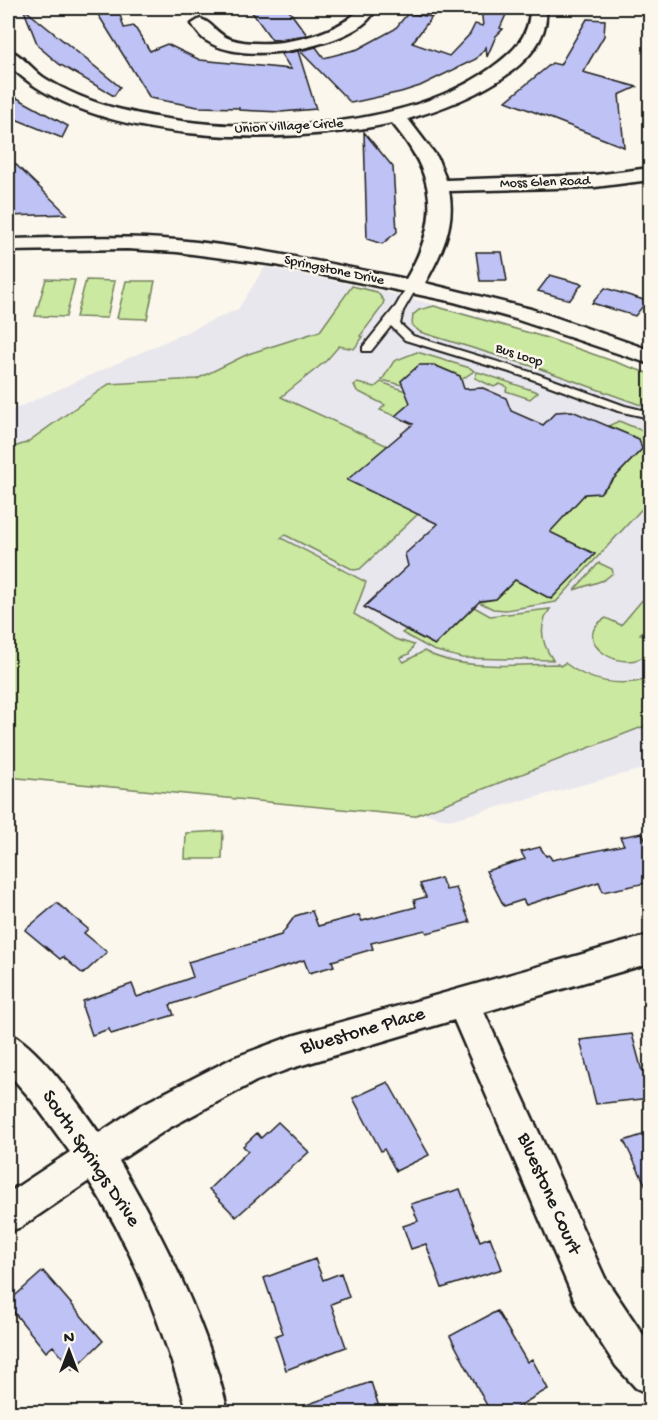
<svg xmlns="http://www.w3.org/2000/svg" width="658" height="1420" font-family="'Gochi Hand',sans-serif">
	<rect width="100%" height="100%" fill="#fbf7ec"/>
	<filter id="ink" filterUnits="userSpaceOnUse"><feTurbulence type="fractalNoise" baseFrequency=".0167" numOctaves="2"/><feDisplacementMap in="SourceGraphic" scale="12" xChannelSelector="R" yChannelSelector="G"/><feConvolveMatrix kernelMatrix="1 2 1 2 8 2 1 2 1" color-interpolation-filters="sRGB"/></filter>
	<g filter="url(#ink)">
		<path fill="#e9e7ee" d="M265 267 382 291 489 319 650 374V767L449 820 8 701V412L238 309Z"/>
		<path fill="#cbe9a0" stroke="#74825e" stroke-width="1.5" d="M46 279 75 280 66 317 35 316Z
			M86 280 115 281 107 318 76 317Z
			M126 281H155L147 319 117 318Z
			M352 286 377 292 384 301 382 307 360 336 363 337 354 349 339 346 326 361 281 397 388 446 418 514 360 569 354 570 285 535 281 538 366 582 354 614 395 639 414 645 409 654 400 658 404 662 424 651C462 672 516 664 558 664L560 666 565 663C589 682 621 688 650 678V724L414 816 8 777V449L26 443 109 384 197 379 248 354 320 331Z
			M434 306 544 337 650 374V406L638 404 538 368 420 332 412 325 413 315 419 310Z
			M417 352 470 368 474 371 461 380 460 376C430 363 427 358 401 381L402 385 382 380 394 361Z
			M477 372 481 373 538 392 530 399 506 391 507 387 500 384 494 387 475 378Z
			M381 382 419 396 395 416 380 410 385 405 357 391 354 385 357 383 375 387Z
			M619 421 650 434V500L556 602 506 610 493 609 479 602 496 599 552 543 548 531 555 518 564 517 571 509 569 504 583 494 600 493 642 449 639 439 608 426Z
			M599 563 612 569 613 573 604 580 574 590Z
			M650 591V622L640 634 650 639V651C625 680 566 639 606 618L621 625Z
			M474 607 490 616 550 609C538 626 541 643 553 660L462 658 433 650 402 633 406 630 435 645Z
			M223 831 222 859H185L186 833Z"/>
		<path fill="#bec2f4" stroke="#1c1c1c" stroke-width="1.5" d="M23 8 120 87 114 96 59 64 38 46Z
			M94 8H118L124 28 134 26 150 51 167 44 200 60 291 69 281 54 298 51 316 109 281 112 239 110V108L198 107 150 98Z
			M249 8H287L307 35 272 40Z
			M481 8H509L500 28 503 29 496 36 487 57 486 47 476 59 420 86 401 92 351 103 300 51 316 47 324 58 358 49 395 29 408 13 432 17 412 43 449 56 470 34 475 24 483 26Z
			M587 19 605 20 604 36 583 72 637 87 619 95 624 147 506 101 552 63 560 65Z
			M8 93 68 126 62 138 8 116Z
			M364 132 393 167 397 232 382 244 367 239Z
			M8 157 67 214 8 216Z
			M476 252H502L507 281H480Z
			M550 275 582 284 570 300 538 291Z
			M605 288 647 301 635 316 592 303Z
			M419 365H434L460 376 464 389 483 388 506 398 511 411 543 425 556 412 572 411 639 439 642 449 600 493 585 494 550 532 595 554 551 599 515 580 496 599 480 601 435 645 364 607 408 566 405 554 438 524 347 480 413 424 395 416 410 403 401 381Z
			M642 833 651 852V882L603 892 599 882 526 905 523 900 504 906 486 871 525 859 521 852 540 847 546 856 549 855 552 860 624 845 620 837Z
			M441 878 446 890 456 888 470 922 427 933 425 930 371 943 373 949 332 961 334 966 309 973 304 960 170 1005 174 1015 111 1034 109 1029 92 1035 83 1009V1001L132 984 137 997 193 977 188 962 281 935 295 916 312 911 318 926 359 915 362 921 416 907 414 900 426 897 420 884Z
			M57 903 88 929 84 933 107 952 83 974 63 957 60 959 25 930Z
			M632 1034 642 1071 651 1070V1098L596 1104 580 1040Z
			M388 1082 429 1155 396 1171 384 1149 381 1151 353 1098Z
			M278 1122 309 1152 236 1217 209 1189 248 1151 243 1146 257 1133 261 1138Z
			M651 1132V1196L624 1141Z
			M460 1189 480 1241 490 1237 502 1269 442 1288 426 1244 411 1249 403 1226 418 1221 411 1204Z
			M315 1259 323 1280 341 1273 349 1297 331 1304 346 1347 286 1370 275 1336 283 1333 264 1278Z
			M43 1271 103 1341 73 1370 53 1346 46 1352 8 1305V1302Z
			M497 1311 527 1362 532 1359 548 1389 507 1413H491L450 1336Z
			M371 1382 381 1413H293L292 1410Z"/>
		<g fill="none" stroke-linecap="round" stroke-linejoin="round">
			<defs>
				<path id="lane" d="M412 284 417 287 403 311 400 324 413 336 537 374 625 406 650 412V418L618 411 529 378 405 340 391 326 371 351H363V347L396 306 408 285Z"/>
				<path id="street" d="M361 8H377C373 14 368 21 362 25 328 49 243 65 207 41 201 38 196 30 192 24L200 19C212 22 217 35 230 39 267 51 336 37 361 8Z
					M530 8H546C552 70 455 105 408 119L437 157 446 180 595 175 650 168V180L595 187 449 191C456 224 441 255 425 283L531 309 650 350V364L515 319 454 302 276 265 177 252 127 249 8 251V239C64 238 121 235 177 240 254 247 330 264 406 279 441 219 437 176 392 123 286 146 89 147 8 64V50C20 53 32 69 43 77 66 92 92 102 118 109 225 137 397 135 490 69 512 53 530 38 530 8Z
					M650 935V963L484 1012 605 1278 650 1345V1394L636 1388 616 1366 577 1306 454 1020 292 1068 256 1081 169 1128 119 1161C164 1238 208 1325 228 1412H188C163 1332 136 1252 89 1181L21 1227 8 1232V1193L70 1152 31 1099 8 1073V1033C35 1042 82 1108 99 1133L143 1104 233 1058 292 1036Z"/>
			</defs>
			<use href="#lane" stroke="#1c1c1c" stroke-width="4"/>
			<use href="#street" stroke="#1c1c1c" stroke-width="5"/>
			<use href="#lane" fill="#fbf7ec" fill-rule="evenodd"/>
			<use href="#street" fill="#fbf7ec" fill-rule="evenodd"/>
		</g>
	</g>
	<g text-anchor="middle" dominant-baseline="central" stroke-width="5" stroke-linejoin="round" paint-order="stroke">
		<g font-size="14" fill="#1c1c1c" stroke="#fbf7ec">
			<text transform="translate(289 127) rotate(-3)">Union Village Circle</text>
			<text transform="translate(545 183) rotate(-2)">Moss Glen Road</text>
			<text transform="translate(334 271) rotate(12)">Springstone Drive</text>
			<text transform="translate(519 356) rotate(18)">Bus Loop</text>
		</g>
		<g font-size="20" fill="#1c1c1c" stroke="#fbf7ec">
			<text transform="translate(363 1032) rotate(-16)">Bluestone Place</text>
			<text transform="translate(90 1159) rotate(56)">South Springs Drive</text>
			<text transform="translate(548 1194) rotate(66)">Bluestone Court</text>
		</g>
	</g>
	<rect width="658" height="1420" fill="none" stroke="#fbf7ec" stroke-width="30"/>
	<rect x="15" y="15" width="628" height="1390" fill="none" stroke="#1c1c1c" stroke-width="2" filter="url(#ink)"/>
	<g transform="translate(69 1351)" stroke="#fbf7ec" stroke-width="4.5" paint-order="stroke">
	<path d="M0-4.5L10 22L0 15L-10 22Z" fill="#1c1c1c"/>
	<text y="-9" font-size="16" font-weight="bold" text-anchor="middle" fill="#1c1c1c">N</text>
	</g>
</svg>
